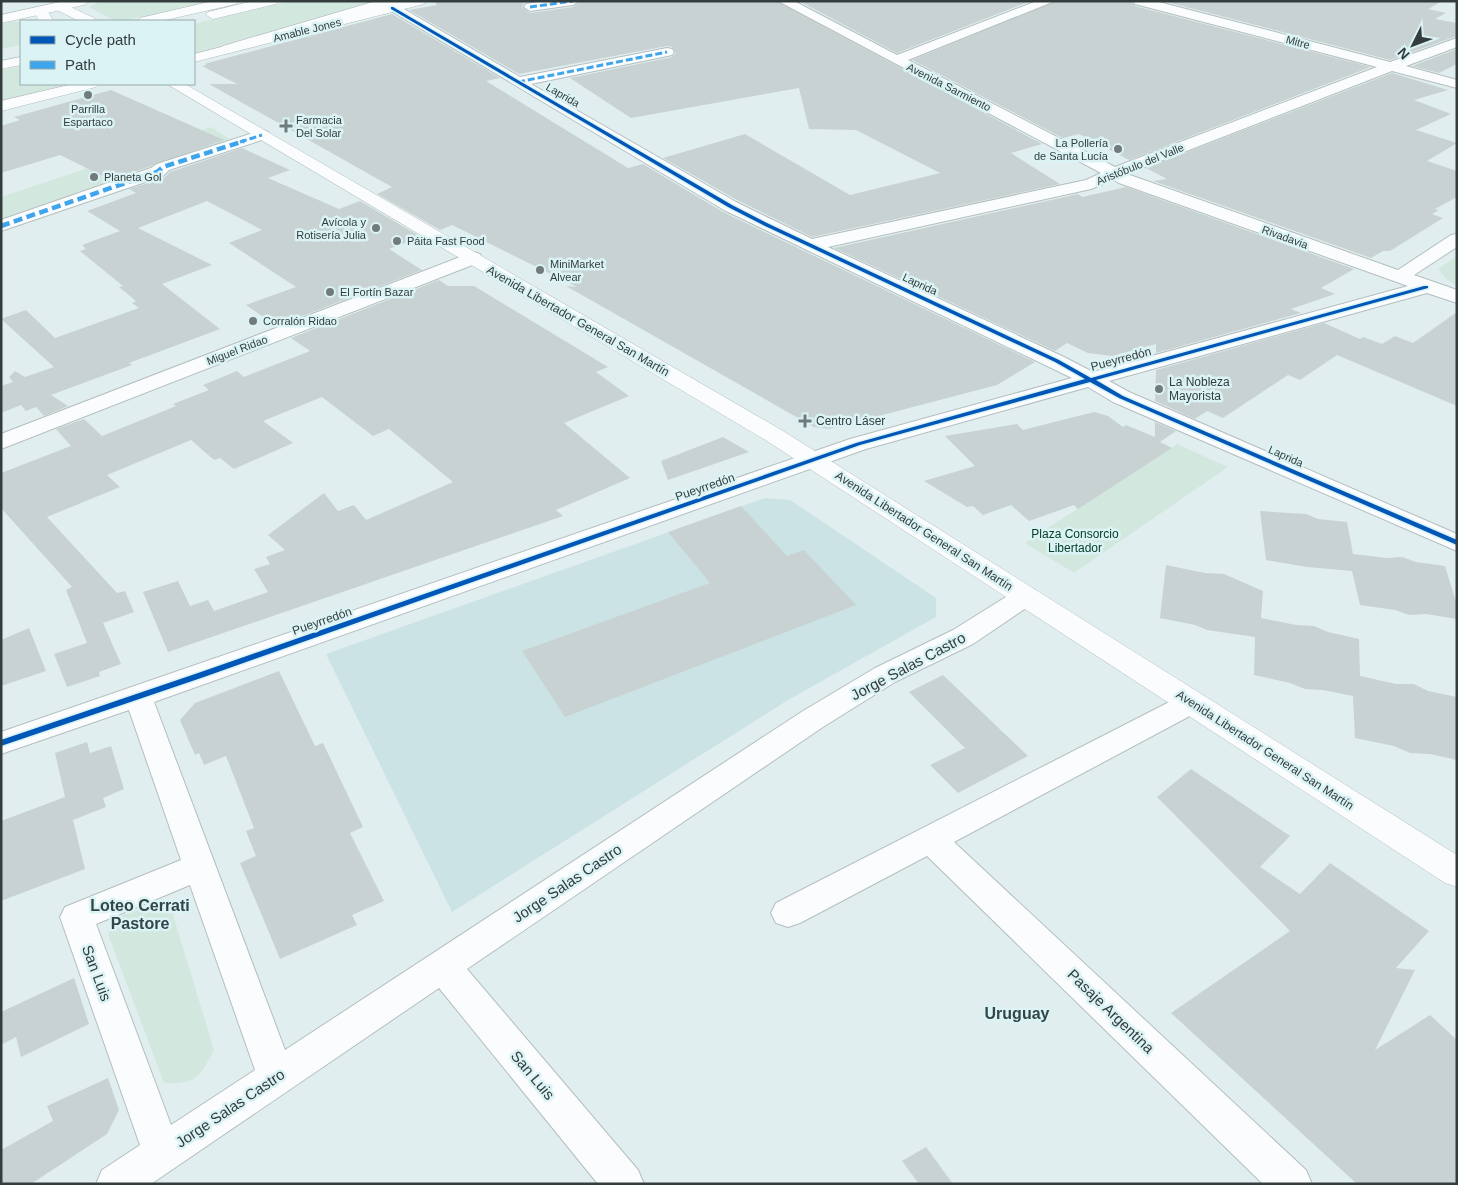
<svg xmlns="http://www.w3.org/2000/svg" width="1458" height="1185" font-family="Helvetica,sans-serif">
	<rect width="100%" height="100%" fill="#e1eeef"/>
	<path fill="#cbe3e5" d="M765 498 790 500 936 598V617L788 700 452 912 326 654Z"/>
	<path fill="#d2e8df" d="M101 1H210L122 21H115L89 7Z
		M291 1H384L194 53V24Z
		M13 21 21 22V45L1 49V24Z
		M21 66V84H69L1 101V70Z
		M211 127 233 141 1 221V197Z
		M1457 256V286L1446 279 1438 269Z
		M1177 444 1228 467 1074 573 1025 543Z
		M152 904 171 908 214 1050C200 1077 195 1085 164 1083L108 934 119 917Z"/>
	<path fill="#c8d2d2" d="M434 1H531L524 3 522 7 530 13 573 7 581 1H776L1042 144 1011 153 1060 184 812 237 737 200 663 158 745 134 850 195 940 173 856 130 809 129 799 88 631 118 570 78 672 57 676 53 672 47 667 46 519 74 409 10 437 5Z
		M799 1H1031L897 53Z
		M1057 1H1131L1135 6 1371 67 1129 160 1079 134 1063 138 912 60Z
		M1163 1H1442L1428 9 1446 13 1435 19 1457 23V36L1390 60Z
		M392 14 500 78 486 81 628 168 643 164 723 212 1035 362 997 385 829 429 814 427 566 286 577 287 452 225 440 230 377 194 392 187 209 84H237L202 66 207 65 204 64Z
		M1457 49V64L1439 73 1412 66Z
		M1392 73 1448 90 1414 100 1451 114 1416 130 1457 143 1427 161 1457 171V197L1435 209 1439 210 1432 214 1443 218 1390 251H1383L1371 258 1153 181 1167 179 1146 168Z
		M111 90 224 140 111 180 60 155 1 173V126L20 120 14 117Z
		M242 148 290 170 268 178 339 209 360 201 421 237 389 249 422 270 276 326 246 305 296 287 229 243 262 230 207 201 138 228 212 265 162 284 220 329 129 363 132 365 51 395 68 406 44 416 36 407 26 411 21 405 1 413V386L13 382 9 377 15 371 25 377 54 367 1 319 26 310 55 338 139 308 132 303 136 301 119 287 123 286 80 251 86 249 82 245 120 231 87 211 136 193 129 189 164 178 170 172Z
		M1126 187 1354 269 1321 288 1335 294 1291 309 1301 313 1156 353V344L1112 356 1088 353 1067 343 1055 351 834 248 1078 194 1082 197Z
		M439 280 448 286H474L608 367 596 372 629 396 564 423 630 478 556 510 563 516 168 652 143 592 178 581 190 606 208 600 214 611 268 592 254 569 270 564 266 557 285 550 268 535 324 493 338 511 354 505 366 520 453 482 389 429 373 436 322 397 263 421 293 443 234 469 220 458 214 460 191 440 107 475 120 487 47 517 117 593 125 591 134 612 103 623 121 664 99 672 100 676 67 687 54 654 87 643 66 590 72 587 1 508V473L71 446 56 429 84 419 102 436 176 406 173 404 209 390 203 385 237 371 244 377 310 351 291 338Z
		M1457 312V406L1337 355 1300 380 1288 375 1223 418 1207 411 1195 419 1155 401 1156 370 1324 323 1360 339 1363 337 1382 344 1395 336 1413 343Z
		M1094 412 1108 416 1123 427 1126 425 1155 437V422L1176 431 1160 442 1172 448 1078 509 1074 505 1029 521 1011 505 983 515 973 506 967 507 924 481 975 466 945 436 1017 424 1023 430Z
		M723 437 749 452 668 480 661 461Z
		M741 506 787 556 804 550 856 605 565 717 522 651 710 583 668 532Z
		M1260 511 1306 514 1318 519 1347 522 1353 554 1387 558 1402 557 1416 562 1445 566 1457 605V619L1426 614 1409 615 1395 610 1360 605 1352 571 1307 567 1266 560Z
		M1166 565 1205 573 1224 574 1263 591 1261 618 1296 625 1314 626 1328 632 1359 639 1360 676 1396 684H1414L1428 691 1457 697V760L1430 754 1410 753 1394 746 1355 738 1353 696 1323 690 1305 689 1290 683 1254 675 1255 637 1207 630 1195 625 1160 618Z
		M29 628 46 671 1 686V640Z
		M279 671 315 746 323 743 363 827 350 833 384 901 352 915 357 925 280 959 240 863 256 856 246 831 254 828 226 756 204 765 199 753 195 755 180 720 195 703Z
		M943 675 1028 756 958 793 930 765 965 748 909 692Z
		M87 742 90 753 111 746 124 789 103 798 106 807 73 820 85 869 1 901V821L65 797 55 753Z
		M1191 769 1290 836 1260 867 1300 894 1330 863 1429 931 1396 968 1415 970 1375 1050 1430 1015 1457 1040V1184H1357L1171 1013 1290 931 1157 797Z
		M74 978 89 1024 21 1057 16 1037 1 1045V1012Z
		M108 1078 119 1110 107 1134 31 1184H1V1150L53 1121 47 1106Z
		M926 1147 953 1184H919L902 1161Z"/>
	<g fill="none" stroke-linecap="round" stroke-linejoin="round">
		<defs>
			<path id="street" d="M544 1H579L573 5 530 11 524 7 526 4Z
				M778 1H794L897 55 1037 1H1055L908 60 1115 167 1377 67 1135 4 1133 1H1155L1390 62 1457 38V47L1406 66 1457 80V88L1392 71 1127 174 1398 270 1451 235 1457 234V247L1414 275 1457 290V303L1427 293 1109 381 1129 392 1457 534V551L1113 402 1088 387 866 449 154 702 285 1050 803 711 875 668 953 630 1017 590 1026 587 1035 590 1039 596 1035 602 973 644 895 682 823 727 467 969 638 1170 644 1184H598L439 988 151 1184H96L102 1170 140 1145 60 917 65 907 181 860 129 710 1 754V732L850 439 1072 378 724 210 386 8 392 4 397 5 520 77 667 48 672 49 674 52 672 55 667 56 531 84 736 202 812 239 1086 180 1101 173ZM1114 180 1119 183 1408 286 1093 372 1064 357 828 247 1091 189ZM190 885 255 1070 171 1125 96 924Z
				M262 130 268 132 270 135 268 138 169 170 163 176 1 231V220L151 168 157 164Z
				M473 252 480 254 482 258 480 262 1 449V434Z
				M1191 693 1201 696 1205 703 1201 710 954 842 1306 1170 1312 1184H1263L927 856 800 923 788 927 776 923 771 913 776 903 1181 696Z"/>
			<path id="secondary" d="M64 1H90L84 5 1 23V15Z
				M402 1H425L424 4 194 62V54Z
				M73 84H99L96 87 1 111V101Z"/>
			<path id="primary" d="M60 2 94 18 96 21H79L55 9 53 6Z
				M41 7 46 8 53 21H39L34 11Z
				M167 84H185L783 431 1457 855V887L1445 883 767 441Z"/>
			<path id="highway" d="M213 1H237L236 4 161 21H138L140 18Z
				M253 1H277L276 4 213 19 206 15 208 12Z
				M376 1H397L396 4 233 52 228 53 221 49 223 46Z
				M21 57V65L1 69V61Z
				M1 101 9 103 11 106 9 109 1 111Z"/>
		</defs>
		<use href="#street" stroke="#b4bebf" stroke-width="2"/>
		<use href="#secondary" stroke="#b4bebf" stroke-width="1"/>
		<use href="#primary" stroke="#b4bebf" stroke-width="1"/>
		<use href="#highway" stroke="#b4bebf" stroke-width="1"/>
		<use href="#street" fill="#fafcfd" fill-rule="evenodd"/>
		<use href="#secondary" fill="#fafcfd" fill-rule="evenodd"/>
		<use href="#primary" fill="#fafcfd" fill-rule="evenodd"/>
		<use href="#highway" fill="#fafcfd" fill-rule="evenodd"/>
		<path stroke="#3ea4ec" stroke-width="3" stroke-dasharray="7 3" stroke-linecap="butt" d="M530 7 573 1
			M518 82 667 52
			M240 142 262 135"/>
		<path stroke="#3ea4ec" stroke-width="4.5" stroke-dasharray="9 4.5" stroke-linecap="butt" d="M1 226 157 172 163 167 244 141"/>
		<defs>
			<path id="cycleway" d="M391 7H393L732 205 769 224 1059 360 1091 378 1424 286H1428V288L1096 380 1123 396 1457 540V545L1119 398 1090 382 860 445 204 677 1 746V740L198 673 856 443 1085 379 1055 362 765 226 728 207 391 9Z"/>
		</defs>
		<use href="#cycleway" stroke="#dbf3f5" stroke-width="3"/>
		<use href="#cycleway" fill="#0057b8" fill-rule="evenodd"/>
	</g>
	<g fill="#717b7c" stroke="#dbf3f5" stroke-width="2">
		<circle cx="88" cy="95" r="5"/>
		<path d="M283.5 118.5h5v5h5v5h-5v5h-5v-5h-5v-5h5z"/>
		<circle cx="1118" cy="149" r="5"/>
		<circle cx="94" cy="177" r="5"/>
		<circle cx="376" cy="228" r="5"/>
		<circle cx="397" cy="241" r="5"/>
		<circle cx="540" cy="270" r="5"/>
		<circle cx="330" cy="292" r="5"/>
		<circle cx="253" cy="321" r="5"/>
		<circle cx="1159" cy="389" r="5"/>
		<path d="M802.5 413.5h5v5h5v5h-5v5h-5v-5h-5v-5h5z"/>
	</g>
	<g text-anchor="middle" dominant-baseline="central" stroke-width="5" stroke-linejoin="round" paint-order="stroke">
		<g font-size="11" fill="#343d3e" stroke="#dbf3f5">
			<text transform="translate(307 30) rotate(-14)">Amable Jones</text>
			<text transform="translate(1298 42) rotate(15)">Mitre</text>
			<text transform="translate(949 87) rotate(27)">Avenida Sarmiento</text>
			<text transform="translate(563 95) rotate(30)">Laprida</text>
			<text transform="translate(1140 164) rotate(-22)">Aristóbulo del Valle</text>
			<text transform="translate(1285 237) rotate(20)">Rivadavia</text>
			<text transform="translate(920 284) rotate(25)">Laprida</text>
			<text transform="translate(237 350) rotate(-21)">Miguel Ridao</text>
			<text transform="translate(1286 456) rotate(24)">Laprida</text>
		</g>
		<g font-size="11" fill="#343d3e" stroke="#dbf3f5" text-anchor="start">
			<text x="88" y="109" text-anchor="middle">Parrilla<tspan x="88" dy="13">Espartaco</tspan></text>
			<text x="296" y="120">Farmacia<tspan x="296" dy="13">Del Solar</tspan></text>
			<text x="1108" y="143" text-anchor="end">La Pollería<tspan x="1108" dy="13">de Santa Lucía</tspan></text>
			<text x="104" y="177">Planeta Gol</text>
			<text x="366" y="222" text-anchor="end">Avícola y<tspan x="366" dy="13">Rotisería Julia</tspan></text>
			<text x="407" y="241">Páita Fast Food</text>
			<text x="550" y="264">MiniMarket<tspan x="550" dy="13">Alvear</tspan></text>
			<text x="340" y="292">El Fortín Bazar</text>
			<text x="263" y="321">Corralón Ridao</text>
		</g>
		<g font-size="12" fill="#343d3e" stroke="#dbf3f5">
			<text transform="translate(578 321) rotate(30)">Avenida Libertador General San Martín</text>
			<text transform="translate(1121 359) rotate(-15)">Pueyrredón</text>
			<text transform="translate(705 487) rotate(-19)">Pueyrredón</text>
			<text transform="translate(924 531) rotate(33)">Avenida Libertador General San Martín</text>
			<text transform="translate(322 621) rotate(-19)">Pueyrredón</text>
			<text transform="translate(1265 750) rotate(33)">Avenida Libertador General San Martín</text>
		</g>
		<g font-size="12" fill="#343d3e" stroke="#dbf3f5" text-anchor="start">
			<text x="1169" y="382">La Nobleza<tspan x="1169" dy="14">Mayorista</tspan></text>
			<text x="816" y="421">Centro Láser</text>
		</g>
		<g font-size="12" fill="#074129" stroke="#dbf3f5">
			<text x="1075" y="534">Plaza Consorcio<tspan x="1075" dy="14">Libertador</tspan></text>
		</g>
		<g font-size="15" fill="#343d3e" stroke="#dbf3f5">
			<text transform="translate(908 666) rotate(-28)">Jorge Salas Castro</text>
			<text transform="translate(567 883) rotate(-34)">Jorge Salas Castro</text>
			<text transform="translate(97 973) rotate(70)">San Luis</text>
			<text transform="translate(1111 1011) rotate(44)">Pasaje Argentina</text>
			<text transform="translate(533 1075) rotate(50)">San Luis</text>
			<text transform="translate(230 1108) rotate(-34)">Jorge Salas Castro</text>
		</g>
		<g font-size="16" font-weight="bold" fill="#324648" stroke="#dbf3f5">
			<text x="140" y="905">Loteo Cerrati<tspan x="140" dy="18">Pastore</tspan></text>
			<text x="1017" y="1013">Uruguay</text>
		</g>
	</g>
	<rect width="1458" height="1185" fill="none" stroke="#343d3e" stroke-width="5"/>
	<rect x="20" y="20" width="175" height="65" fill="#dbf3f5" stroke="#98aaac"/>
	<rect x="30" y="36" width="25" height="8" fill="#0057b8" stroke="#98aaac"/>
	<text x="65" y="45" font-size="15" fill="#343d3e">Cycle path</text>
	<rect x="30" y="61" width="25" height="8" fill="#3ea4ec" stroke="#98aaac"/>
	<text x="65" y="70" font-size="15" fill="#343d3e">Path</text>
	<g transform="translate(1413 45) rotate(228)" stroke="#dbf3f5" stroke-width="4" paint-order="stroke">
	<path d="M0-4L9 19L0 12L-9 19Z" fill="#343d3e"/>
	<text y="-8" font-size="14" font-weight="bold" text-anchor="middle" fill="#343d3e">N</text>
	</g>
</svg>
